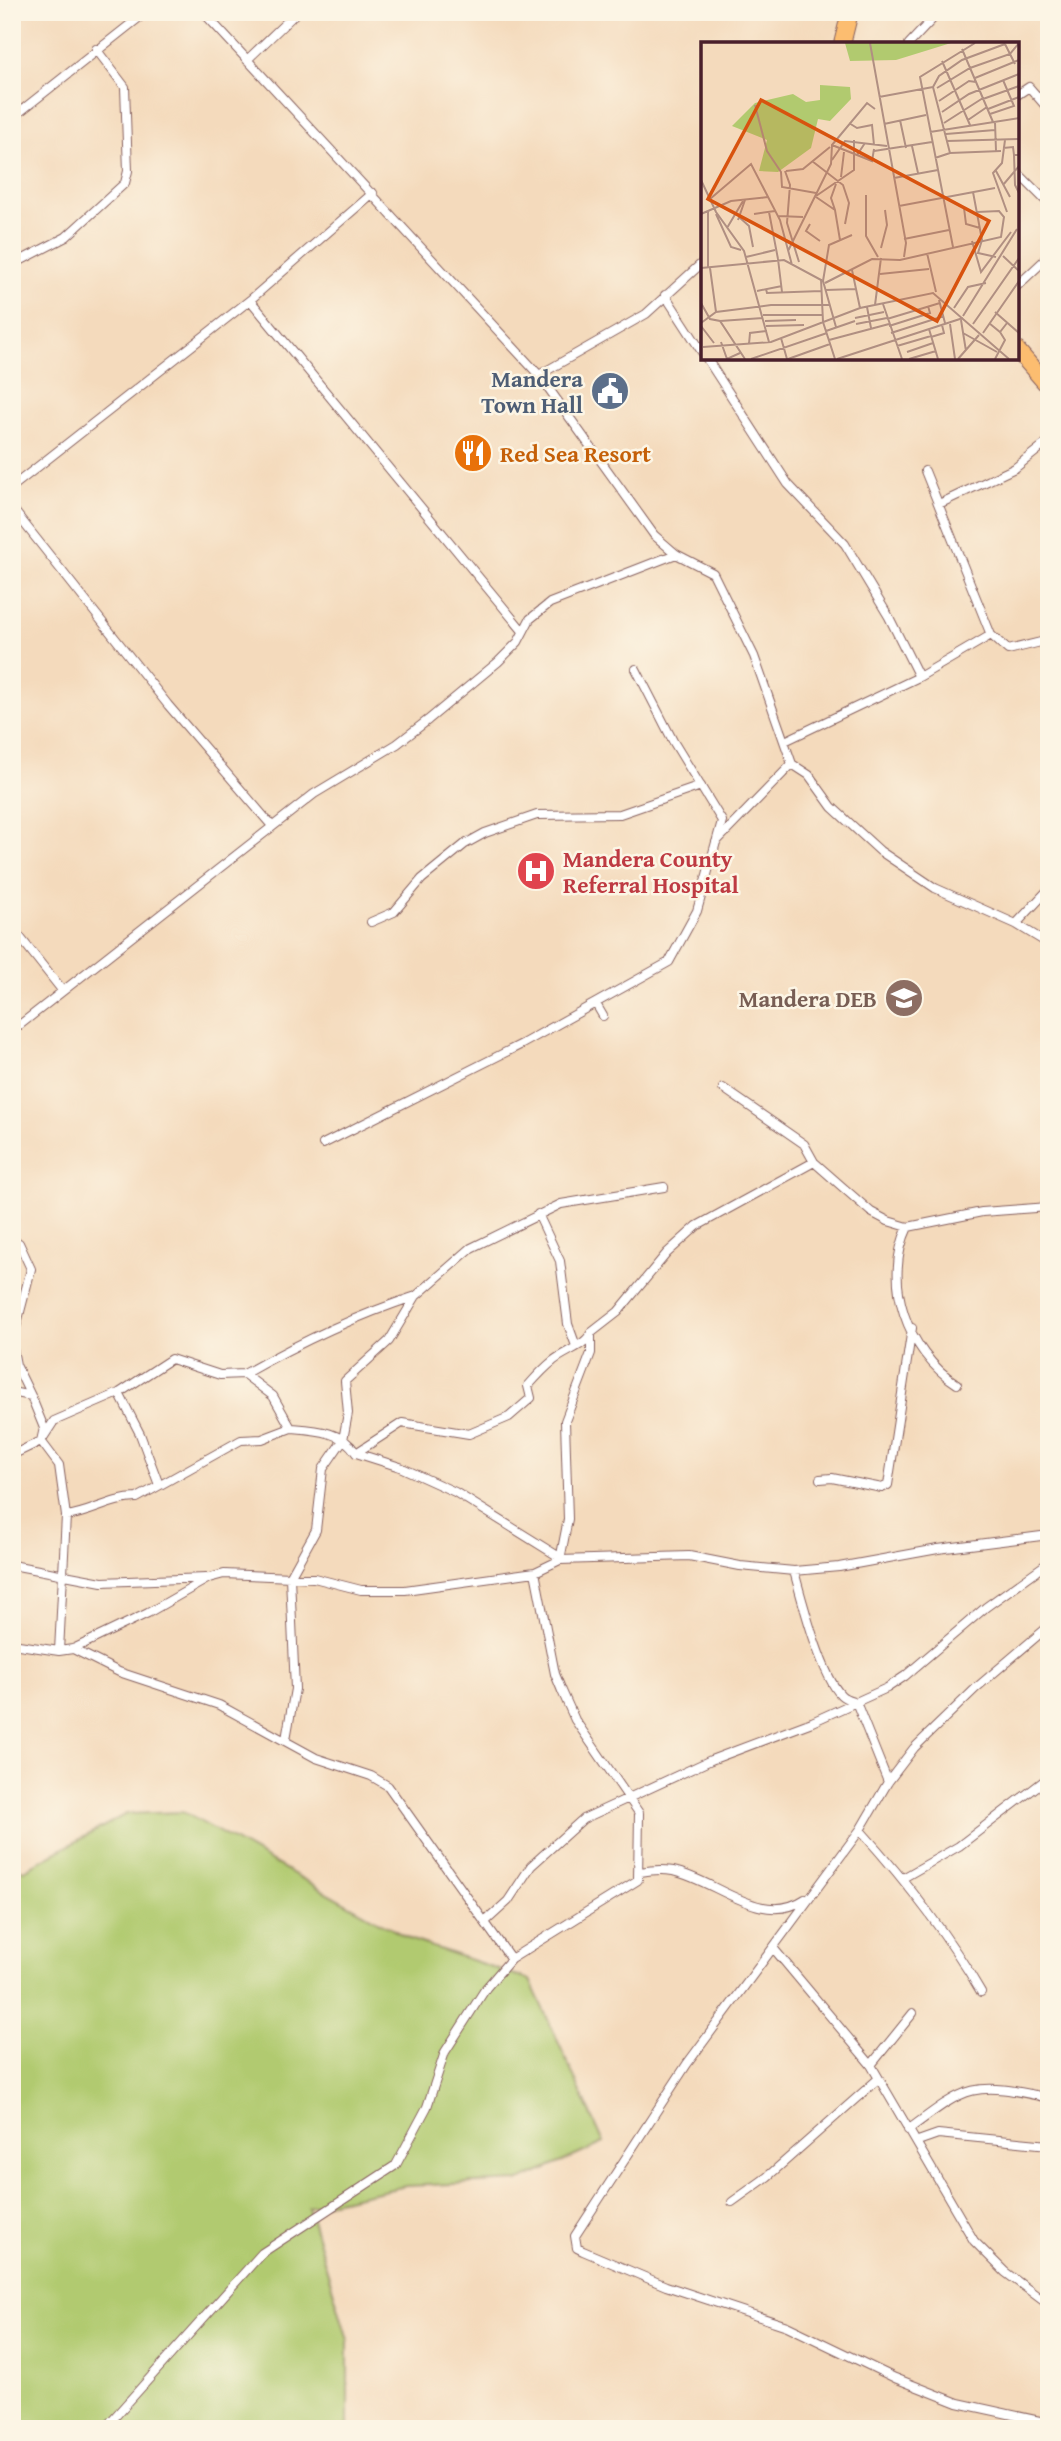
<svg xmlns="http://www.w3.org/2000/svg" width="1061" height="2441" font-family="'Gentium Book Plus',serif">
	<rect width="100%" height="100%" fill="#fcf5e5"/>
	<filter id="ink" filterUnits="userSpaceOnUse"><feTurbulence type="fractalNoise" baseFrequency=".0143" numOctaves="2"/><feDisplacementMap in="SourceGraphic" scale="14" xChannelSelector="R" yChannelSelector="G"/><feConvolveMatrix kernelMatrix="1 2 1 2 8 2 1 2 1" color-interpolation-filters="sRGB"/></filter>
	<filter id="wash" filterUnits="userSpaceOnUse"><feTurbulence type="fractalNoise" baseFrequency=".00686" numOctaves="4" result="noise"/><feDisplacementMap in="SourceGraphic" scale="28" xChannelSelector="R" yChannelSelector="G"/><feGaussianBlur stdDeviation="1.57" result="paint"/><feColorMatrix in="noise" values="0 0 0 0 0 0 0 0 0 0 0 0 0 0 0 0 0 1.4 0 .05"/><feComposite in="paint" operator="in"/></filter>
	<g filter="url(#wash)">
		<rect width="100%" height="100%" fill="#f4dabc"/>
		<path fill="#b1ca6f" stroke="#7e744d" stroke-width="2" d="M183 1812 412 1940 530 1980 604 2143 520 2181 406 2186 308 2207 348 2340V2429H15L12 2426V1867L24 1870 126 1814Z"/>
	</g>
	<g filter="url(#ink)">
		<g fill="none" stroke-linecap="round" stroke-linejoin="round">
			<defs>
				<path id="street" d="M203 12 539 375 654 535 676 554 713 573 754 656 792 764 809 775 832 807 880 851 935 888 1016 924 1049 944
					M1045 12 1049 16
					M909 44 939 12
					M247 60 297 12
					M1017 95 1029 87 1049 110
					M12 118 146 12
					M1017 172 1049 204
					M12 265 66 237 125 183 128 171 125 87 96 49
					M1017 286 1049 256
					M665 295 702 352
					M250 300 522 630
					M707 359 788 484 845 544 889 617 919 677
					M539 375 646 314 702 263
					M925 471 991 635
					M12 487 250 300 373 193
					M939 504 1015 468 1049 441
					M12 508 168 705 272 826
					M636 669 673 741 722 821 717 839
					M785 741 919 677 991 635 1008 650 1049 640
					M371 922 394 912 422 879 465 844 485 833 537 815 620 814 701 786
					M1016 924 1049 889
					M12 927 61 989
					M596 1004 603 1016
					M12 1031 314 794 397 744 428 720 498 662 518 642 530 619 550 603 676 554
					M723 1088 804 1144 814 1162 871 1212 888 1221 908 1227 982 1212 1049 1207
					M323 1144 522 1044 669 962 697 911 716 842 792 764
					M538 1214 560 1261 568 1324 576 1346
					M908 1227C882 1281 907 1352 957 1384
					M12 1244 19 1243 31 1269 12 1343
					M12 1344 16 1365 31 1396
					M244 1374C300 1342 355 1316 416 1296
					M12 1392 31 1396 44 1428 41 1441 59 1465 66 1516 59 1651
					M119 1393 140 1434 159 1485
					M356 1453 402 1423 469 1434 509 1417 531 1398 528 1386C536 1377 544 1368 553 1361 565 1351 585 1346 591 1333
					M12 1455 41 1441 54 1421 119 1393 171 1359 220 1375 244 1374 273 1396 291 1428C315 1430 343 1431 356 1453L400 1467 455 1492 561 1558
					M820 1479 832 1478 882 1488 888 1485 912 1328
					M66 1516C92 1513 111 1498 137 1498L241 1440 262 1439 291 1428
					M560 1560 568 1519 565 1421 591 1353V1333L618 1312 667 1253 697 1226 814 1162
					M12 1565 102 1582 206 1578
					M794 1571C802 1600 821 1675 841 1695 845 1699 851 1700 856 1702L888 1782
					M1049 1626 976 1688 914 1748 888 1782 860 1830 687 2064 575 2236 577 2248 583 2251 666 2286 787 2326 895 2378 958 2403 1049 2423
					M12 1644 59 1651 73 1649 148 1613 209 1578 224 1574 314 1578 361 1590H405L535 1572 560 1560 689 1556 740 1566 794 1571 839 1567 938 1549 1049 1535
					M73 1649 119 1672 219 1705 316 1758 371 1776 388 1786 511 1959
					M286 1739 295 1689 290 1577 316 1530 323 1469 343 1440 348 1413 345 1381 389 1341 416 1296 471 1248 561 1204 664 1187
					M860 1830C906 1881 947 1933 981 1992
					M640 1872C651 1870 662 1869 673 1871 716 1880 762 1928 805 1899
					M903 1878 959 1846 1049 1777
					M485 1922 508 1901 531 1866 583 1819 711 1760 812 1722 887 1688 905 1676 986 1607 1049 1562
					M774 1949 871 2065 974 2241 1005 2272 1049 2305
					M871 2065 913 2013
					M908 2130C968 2085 973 2081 1049 2098
					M918 2141 938 2134 1049 2145
					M732 2202 767 2177 878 2079
					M104 2429 262 2253 396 2165 427 2107 445 2052 486 1988 511 1959 638 1880 639 1813 575 1720 562 1691 555 1674 535 1572"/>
				<path id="highway" d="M842 44 850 12
					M1017 350 1049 387"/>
			</defs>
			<use href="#street" stroke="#86605e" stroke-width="10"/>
			<use href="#highway" stroke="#86605e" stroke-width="18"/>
			<use href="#street" stroke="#fff" stroke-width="8"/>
			<use href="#highway" stroke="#fcbd6f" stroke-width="16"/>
		</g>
	</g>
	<defs>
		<symbol id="civic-disc" viewBox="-11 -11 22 22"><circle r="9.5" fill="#5c6f8a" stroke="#fcf5e5"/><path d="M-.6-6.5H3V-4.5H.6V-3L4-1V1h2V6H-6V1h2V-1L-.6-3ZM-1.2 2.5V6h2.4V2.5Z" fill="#fff"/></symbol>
		<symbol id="restaurant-disc" viewBox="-11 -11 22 22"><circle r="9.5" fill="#e8710a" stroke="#fcf5e5"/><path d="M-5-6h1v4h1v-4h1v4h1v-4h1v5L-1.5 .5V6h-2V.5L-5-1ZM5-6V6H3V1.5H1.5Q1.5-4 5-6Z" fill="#fff"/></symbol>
		<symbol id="hospital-disc" viewBox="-11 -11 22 22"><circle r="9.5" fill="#e0444e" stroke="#fcf5e5"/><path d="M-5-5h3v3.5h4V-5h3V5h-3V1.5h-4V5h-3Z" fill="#fff"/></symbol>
		<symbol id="school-disc" viewBox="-11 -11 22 22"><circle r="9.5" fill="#8d6e63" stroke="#fcf5e5"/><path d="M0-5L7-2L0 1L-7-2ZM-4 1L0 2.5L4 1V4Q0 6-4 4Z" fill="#fff"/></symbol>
	</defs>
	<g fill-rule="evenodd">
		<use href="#civic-disc" x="588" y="369" width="44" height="44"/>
		<use href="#restaurant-disc" x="451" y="431" width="44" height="44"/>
		<use href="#hospital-disc" x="514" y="849" width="44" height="44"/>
		<use href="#school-disc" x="882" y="976" width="44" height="44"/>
	</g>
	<g text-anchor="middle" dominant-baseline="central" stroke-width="5" stroke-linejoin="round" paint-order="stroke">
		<g font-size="23" font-weight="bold" fill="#4e5e75" stroke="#fcf5e5" text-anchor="end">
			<text x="583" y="378">Mandera<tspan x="583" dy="26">Town Hall</tspan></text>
		</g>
		<g font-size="23" font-weight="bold" fill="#c56008" stroke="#fcf5e5" text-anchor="start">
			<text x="500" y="453">Red Sea Resort</text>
		</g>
		<g font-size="23" font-weight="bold" fill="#be3a42" stroke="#fcf5e5" text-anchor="start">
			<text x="563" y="858">Mandera County<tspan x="563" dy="26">Referral Hospital</tspan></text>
		</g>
		<g font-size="23" font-weight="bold" fill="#785e54" stroke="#fcf5e5" text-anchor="end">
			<text x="877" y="998">Mandera DEB</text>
		</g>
	</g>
	<g transform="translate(701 42)">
		<rect width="318" height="318" fill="#f4dabc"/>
		<path d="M144 1H250L195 18 149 19ZM119 43 149 45 150 57 129 79 117 77 110 106 77 130 58 129 66 98 31 84 54 61 92 52 105 60 119 58Z" fill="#b1ca6f"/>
		<path fill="none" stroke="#b08f82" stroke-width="2" d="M169 1 205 201 203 215M304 2 314 22M261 7 292 80M241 19 269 83M274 36 318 18M232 45 249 111 234 116M232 45 238 34 261 18 304 2M236 46 269 26 309 12 318 1M178 55 232 45M282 57 318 44M238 59 268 39 275 40M54 63 66 109 80 130 81 145 115 151M287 67 318 55M241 70 268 52 318 32M289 72 313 64 302 38M199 78 205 106M267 78 286 65M294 80 295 109M148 81 156 86 171 83 173 103M243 81 282 56M183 82 225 73M229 90 318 76M245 92 294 88M304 98 301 121 292 131 306 170M246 99 318 97M131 103 156 113 164 101M211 104 217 131M302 106 312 105 313 113H318M173 109 231 100M249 111 300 109M156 113 171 119 173 107M313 113 314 143 318 151M131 118 144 99 186 104M111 119 142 143 148 161 144 182M84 129 89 143 86 181 98 220M85 129 102 127 129 105M295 129 309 155M140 135 143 110M193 136 237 128M0 138 15 170 43 209 68 300M302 143 318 124M272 150 281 198 277 211 295 215M165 153V194L177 215M115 154 153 128V98M115 155 134 168 139 198M9 157 50 122 79 178 91 223M198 164 294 146M263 166 265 182 279 186M134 168 130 156 135 142M68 170 77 217M0 172 30 159 67 155M15 172 30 205 40 208M53 172 74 169M77 174 102 175M38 175 48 184 52 205M37 178 44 158M109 182 105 189 119 199M26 186 42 159M203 197 248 188M271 199 280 230 310 190M252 205 219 35 274 1M180 206 186 183 184 168M87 209 130 122 131 103 166 61 174 67M226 211 235 250M302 214 318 229M45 215 74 208M77 217 81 250M0 226 83 218 122 239 135 285M7 226V169M9 226 15 270M151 228 159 266M179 232 228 227M120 237 122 280 134 317M122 239 128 203 151 193M124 241 171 217 199 218 300 195 303 175 298 169 276 170M65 247 66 251 120 249M125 248 155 247M56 249 81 244M238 258 244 281M0 261 9 277 19 279 44 317M182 262 201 317M174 263 180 216M166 265 170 286M253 266 267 245 285 241M294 270 318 291M62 273H121M262 274 316 187M154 276 183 270M186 277 239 261M260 278 265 309M19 279 62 276M64 279 95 278M0 281 15 270 70 263H129M288 281 299 290 306 281M155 282 186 276M249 282 254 317M272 282 318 216M0 284 13 301M65 284 103 283M188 284 229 271 227 264M228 287 237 317M125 289 154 279M190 291 243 274M262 291 296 310M282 291 318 239M230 295 243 291 241 283M80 296 86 317M128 298 188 282M20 300 26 317 39 311M48 302 49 291 66 289M196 304 230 294M2 305 70 300 159 266 232 251 308 317M206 310 232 301M50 317 126 291M87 317 129 302M136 317 262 276M208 317 235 309M257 317 278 293M294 317 304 298 299 290"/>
		<path fill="#d8530f" fill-opacity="0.15" stroke="#d8530f" stroke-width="3.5" d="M60 58 288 179 236 279 7 157Z"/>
		<rect width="318" height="318" fill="none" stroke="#4a1f2b" stroke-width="3.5"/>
	</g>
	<rect width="1061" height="2441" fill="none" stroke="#fcf5e5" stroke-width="42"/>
</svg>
